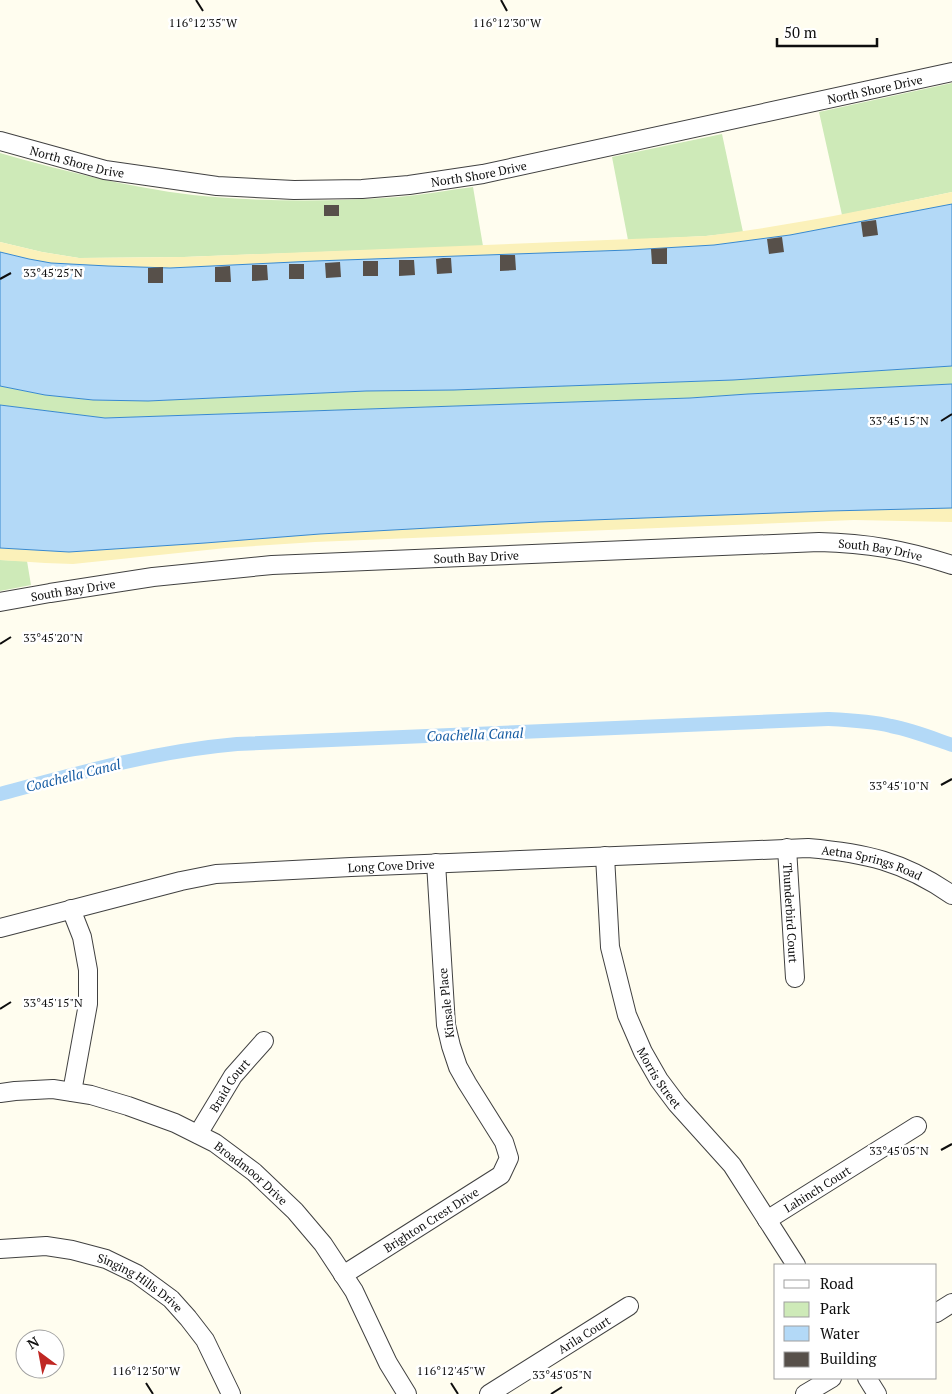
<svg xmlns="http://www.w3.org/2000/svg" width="952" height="1394" font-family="'PT Serif',serif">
	<rect width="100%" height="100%" fill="#fffdef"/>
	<path fill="#ceeab8" d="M952 83V192L842 215 819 112Z
		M722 134 743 232 706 236 628 240 612 157Z
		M0 153C63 171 127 187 193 195 261 202 330 202 398 197 423 195 448 190 473 187L483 246 184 257 79 258 42 252 0 242Z
		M952 366V384L748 394 690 398 105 418 0 405V386L45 395 93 400 149 401 366 391 454 390 733 380Z
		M0 560 27 561 31 585 0 591Z"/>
	<path fill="#fbf1ba" d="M952 192V204L790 235 714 245 629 250 315 261 170 268 108 266 51 263 29 259 0 252V242L42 252 79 258 184 257 706 236C789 226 870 209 952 192Z
		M934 507 952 508V522L854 520 315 542 226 548 73 564 45 563 0 560V548L69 552 205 543 320 534 539 522Z"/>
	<path fill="#b3d9f7" stroke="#3889cf" d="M952 204V366L733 380 454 390 366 391 148 401 93 400 45 395 0 386V252L29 259 51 263 108 266 170 268 315 261 629 250 714 245 790 235Z
		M952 384V508L829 511 539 522 320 534 205 543 69 552 0 548V405L105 418 690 398 748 394Z"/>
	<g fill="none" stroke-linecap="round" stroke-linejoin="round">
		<path stroke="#b3d9f7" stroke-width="14" d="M0 794C78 773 156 751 237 744L828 719C849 720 871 721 891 726 912 730 932 738 952 745"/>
	</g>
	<path fill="#57504a" d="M324 205H339V216H324Z
		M876 220 878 235 863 237 861 222Z
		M782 237 784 252 769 254 767 239Z
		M667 248V264H652L651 249Z
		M500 255H515L516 270 500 271Z
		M443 258H451L452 273 437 274 436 259Z
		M399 260H414L415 275 399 276Z
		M363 261H378V276H363Z
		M340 262 341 277 326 278 325 263Z
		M289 264H304V279H289Z
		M252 265H267L268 280 252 281Z
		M230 266 231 282H215V267Z
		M163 267V283H148V268Z"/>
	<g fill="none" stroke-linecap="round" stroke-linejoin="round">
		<defs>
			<g id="minor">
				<path id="s1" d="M0 141 105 170 217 186 294 190 362 189 409 185 483 174 952 72"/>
				<path id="s2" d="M0 602 50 593 153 577 272 565 819 542C867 543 906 550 952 565"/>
				<path id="s3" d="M787 848 795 978"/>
				<path id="s4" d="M605 856 610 947 627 1015 643 1052 659 1080 677 1104 732 1165 796 1265"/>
				<path d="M71 909 82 937 88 970V1004L72 1092"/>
				<path id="s5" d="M0 928 181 881 216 874 351 867 808 848C865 853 903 861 952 895"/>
				<path id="s6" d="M0 1093 15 1091 53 1089 91 1095 128 1106 175 1123 215 1143 254 1172 295 1211 323 1244 354 1291 388 1363 407 1394"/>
				<path id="s7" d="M198 1134 233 1076 264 1041"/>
				<path id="s8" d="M767 1220 917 1126"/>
				<path id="s9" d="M0 1249 46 1246 72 1250 106 1259 137 1274 171 1299 188 1318 205 1340 231 1394"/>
				<path id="s10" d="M343 1275 501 1175 509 1158 504 1142 467 1083 458 1067 451 1046 446 1025 436 863"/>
				<path d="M936 1313 952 1303"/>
				<path d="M867 1378 877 1394"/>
				<path id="s11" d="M489 1394 629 1306"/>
				<path d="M805 1394 832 1378"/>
			</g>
		</defs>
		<use href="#minor" stroke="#414141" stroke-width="20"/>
		<use href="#minor" stroke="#fff" stroke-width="18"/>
	</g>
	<path fill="none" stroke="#0e0e0e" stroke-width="2" d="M196 0 203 11M501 0 507 11M0 279 11 273M941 421 952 414M0 644 11 637M941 785 952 779M0 1009 11 1002M941 1150 952 1144M146 1383 153 1394M451 1383 458 1394M551 1394 562 1387"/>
	<g text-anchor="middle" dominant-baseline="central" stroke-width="5" stroke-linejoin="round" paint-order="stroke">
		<g font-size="12" fill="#0e0e0e" stroke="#fff">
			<text stroke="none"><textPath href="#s1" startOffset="890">North Shore Drive</textPath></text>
			<text stroke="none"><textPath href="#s1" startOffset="80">North Shore Drive</textPath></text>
			<text stroke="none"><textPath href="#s1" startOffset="485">North Shore Drive</textPath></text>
			<text stroke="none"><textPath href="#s2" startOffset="884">South Bay Drive</textPath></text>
			<text stroke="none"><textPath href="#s2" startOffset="479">South Bay Drive</textPath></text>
			<text stroke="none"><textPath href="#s2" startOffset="74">South Bay Drive</textPath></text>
			<text stroke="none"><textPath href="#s5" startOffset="881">Aetna Springs Road</textPath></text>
			<text stroke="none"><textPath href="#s5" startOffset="398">Long Cove Drive</textPath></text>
			<text stroke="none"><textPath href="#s3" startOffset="65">Thunderbird Court</textPath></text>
			<text transform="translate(446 1003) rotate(-96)">Kinsale Place</text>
			<text stroke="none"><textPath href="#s4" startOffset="232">Morris Street</textPath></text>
			<text stroke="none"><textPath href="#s7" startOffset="58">Braid Court</textPath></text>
			<text stroke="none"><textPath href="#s6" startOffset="272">Broadmoor Drive</textPath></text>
			<text stroke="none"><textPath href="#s8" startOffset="59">Lahinch Court</textPath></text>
			<text stroke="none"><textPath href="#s10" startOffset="104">Brighton Crest Drive</textPath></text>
			<text stroke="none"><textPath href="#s9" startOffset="149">Singing Hills Drive</textPath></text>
			<text stroke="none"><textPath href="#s11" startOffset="112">Arila Court</textPath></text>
		</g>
		<g font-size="14" font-style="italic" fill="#155ba2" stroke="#fff">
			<text transform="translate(475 734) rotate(-2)">Coachella Canal</text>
			<text transform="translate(73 775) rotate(-14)">Coachella Canal</text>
		</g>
	</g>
	<g font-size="12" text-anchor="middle" fill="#0e0e0e" stroke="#fff" stroke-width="5" stroke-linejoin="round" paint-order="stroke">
		<text x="203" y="27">116°12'35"W</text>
		<text x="507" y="27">116°12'30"W</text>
		<text x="53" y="277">33°45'25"N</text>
		<text x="899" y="425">33°45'15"N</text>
		<text x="53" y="642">33°45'20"N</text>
		<text x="899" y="790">33°45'10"N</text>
		<text x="53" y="1007">33°45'15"N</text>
		<text x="899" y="1155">33°45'05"N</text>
		<text x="146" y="1375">116°12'50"W</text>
		<text x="451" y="1375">116°12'45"W</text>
		<text x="562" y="1379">33°45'05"N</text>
	</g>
	<rect x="774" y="1264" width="162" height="115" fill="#ffffff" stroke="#9f9f9f"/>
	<rect x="784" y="1280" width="25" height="8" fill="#ffffff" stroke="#9f9f9f"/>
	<text x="820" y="1289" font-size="15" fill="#0e0e0e">Road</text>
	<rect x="784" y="1302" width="25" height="15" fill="#ceeab8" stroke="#9f9f9f"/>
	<text x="820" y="1314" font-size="15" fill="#0e0e0e">Park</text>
	<rect x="784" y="1326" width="25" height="15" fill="#b3d9f7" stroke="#9f9f9f"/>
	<text x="820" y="1339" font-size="15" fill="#0e0e0e">Water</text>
	<rect x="784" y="1352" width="25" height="15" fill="#57504a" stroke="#9f9f9f"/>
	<text x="820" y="1364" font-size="15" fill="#0e0e0e">Building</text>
	<g transform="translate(40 1354) rotate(328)"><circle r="24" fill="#ffffff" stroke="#9f9f9f"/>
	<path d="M0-4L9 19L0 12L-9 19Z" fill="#c02723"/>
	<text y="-8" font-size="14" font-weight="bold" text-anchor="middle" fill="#0e0e0e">N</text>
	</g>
	<path d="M777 38v8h100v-8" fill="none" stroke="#0e0e0e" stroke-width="2.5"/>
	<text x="784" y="38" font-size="15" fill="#0e0e0e" stroke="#ffffff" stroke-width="4" paint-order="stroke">50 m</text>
</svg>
